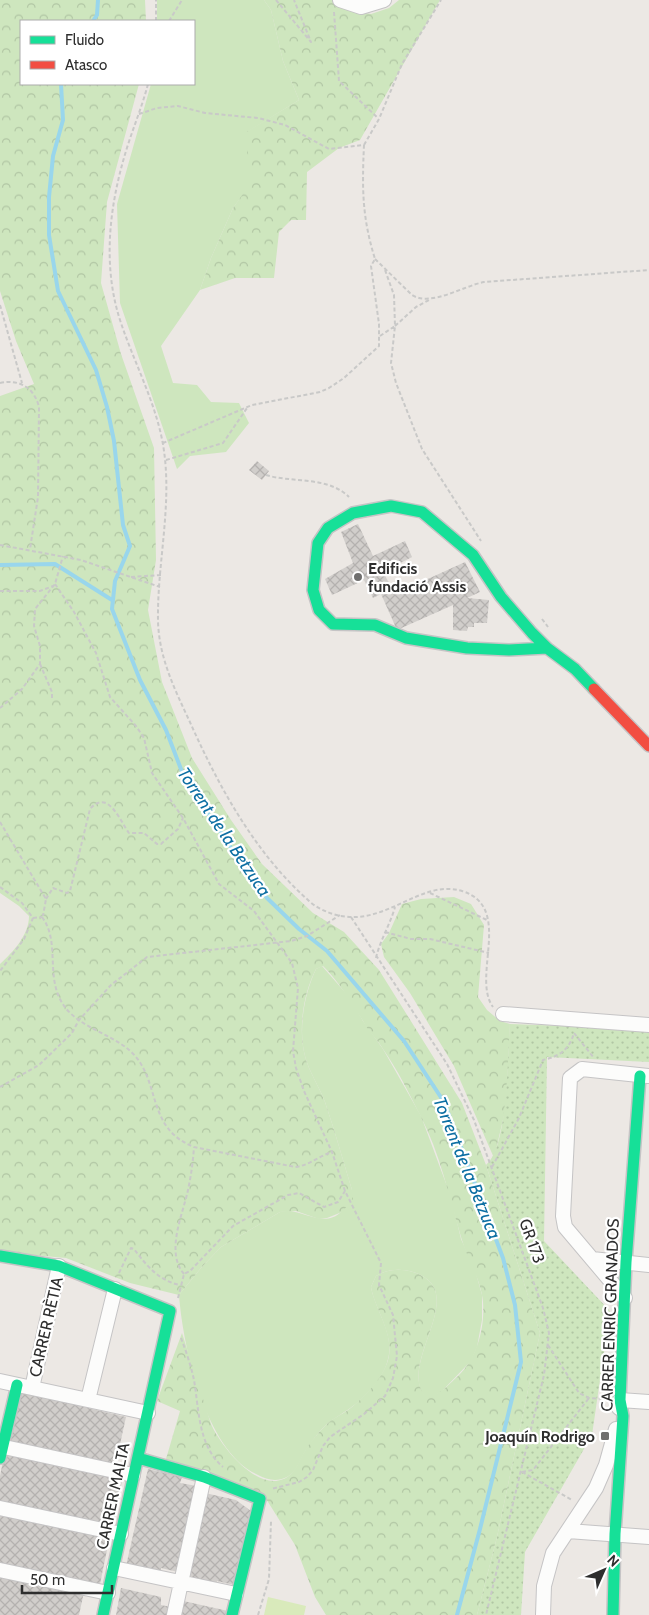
<svg xmlns="http://www.w3.org/2000/svg" width="649" height="1615" font-family="Cabin,sans-serif">
	<defs>
		<pattern id="forest-crowns" width="20" height="18" patternUnits="userSpaceOnUse" patternTransform="scale(1.25)"><rect width="20" height="18" fill="#cee6be"/><path d="M2 6a3 3 0 1 1 6 0M12 15a3 3 0 1 1 6 0" fill="none" stroke="#b1c6a4"/></pattern>
		<pattern id="park-dots" width="8" height="8" patternUnits="userSpaceOnUse" patternTransform="scale(1.25)"><rect width="8" height="8" fill="#cee6be"/><path d="M2 2h.1M6 6h.1" fill="none" stroke="#b1c6a4" stroke-width="1.8" stroke-linecap="round"/></pattern>
		<pattern id="building-cross-hatch" width="8" height="8" patternUnits="userSpaceOnUse" patternTransform="scale(1.25)"><rect width="8" height="8" fill="#d1cecb"/><path d="M0 0l8 8M0 8l8-8" fill="none" stroke="#b4b1af"/></pattern>
	</defs>
	<rect width="100%" height="100%" fill="#ece8e4"/>
	<path fill="#cee6be" d="M157 0H264L271 10 283 61 299 100 247 132 250 185 233 208 211 258 200 290 161 346 173 383 197 385 211 402 239 403 249 423 226 452 190 456 177 469 120 303 117 204 151 84H194V21H157Z
		M322 966 350 998 363 1021 383 1049 421 1116 451 1197 461 1239 475 1270 482 1295V1320L477 1347 471 1361 441 1392 433 1396 425 1397C397 1362 473 1291 413 1272 400 1268 388 1269 376 1276L371 1287C375 1310 395 1334 388 1359 384 1378 365 1398 349 1409 342 1414 334 1418 327 1424 319 1431 312 1441 306 1450 300 1459 297 1472 287 1477 277 1482 267 1480 258 1475 206 1452 183 1348 179 1295L201 1268 221 1247 280 1212C300 1206 322 1230 341 1212 346 1207 349 1196 352 1190 343 1161 335 1131 325 1102 319 1086 309 1072 305 1056 298 1030 304 994 316 969Z"/>
	<path fill="url(#forest-crowns)" d="M0 0H145L146 21H21V84H139L107 202 101 283 121 354 154 448 156 560 148 610 162 682 192 758 231 820 262 864 313 913 344 932 379 970 462 1103 486 1165 540 1333 497 1537 477 1615H326L315 1597 295 1545 263 1494 166 1459 180 1411 157 1401 182 1333 211 1424C221 1447 263 1500 291 1474 298 1467 300 1458 305 1451 310 1442 319 1432 327 1424 333 1418 341 1415 348 1410 364 1398 383 1378 388 1360 395 1335 375 1310 371 1287L376 1276C388 1269 400 1268 413 1272 473 1291 397 1362 425 1396 440 1396 448 1385 459 1375 477 1357 485 1328 483 1302 481 1279 467 1259 461 1237 449 1196 440 1153 420 1115 409 1093 397 1069 383 1049 377 1039 368 1031 363 1021 350 1001 340 983 323 966L316 969C303 994 298 1030 305 1056 309 1072 319 1086 325 1102 335 1131 343 1161 352 1190L353 1199 342 1212 327 1218 319 1219 296 1211 280 1212 221 1247 201 1268 179 1295 130 1283 66 1258 0 1252V964C13 952 29 935 29 916L19 906 0 893V396L34 384 16 341 0 291Z
		M264 0H332L347 10 371 14 389 8 399 0H440L360 140 339 148 307 172 306 220H291L279 232 274 278H235L200 290 211 258 233 208 249 185 246 132 299 100 283 61 271 10Z
		M454 897 471 904 484 925 478 997 487 1010 500 1021 510 1024 506 1107 494 1158 454 1066 410 993 384 957 381 944 389 933 402 904 421 899Z"/>
	<path fill="url(#park-dots)" d="M510 1024 649 1029V1062L547 1057 544 1241 610 1311 592 1435 525 1552 521 1615H477L497 1537 540 1333 486 1165C509 1146 507 1056 510 1024Z"/>
	<path fill="#d9eabb" d="M268 1597 306 1606 304 1615H264Z"/>
	<g fill="none" stroke-linecap="round" stroke-linejoin="round">
		<path stroke="#99d6ec" stroke-width="4" d="M93 21 97 15 98 0
			M61 84 63 120 53 156 49 197V235L58 291 96 370 107 407 114 441 123 525 130 546 115 581 112 609 140 680 166 730 184 777 241 863 267 898 299 929 327 951 404 1041 444 1102 503 1258 515 1305 521 1362 480 1529 457 1615
			M0 565 55 564 112 600"/>
	</g>
	<path fill="url(#building-cross-hatch)" d="M257 461 269 471 262 480 249 470Z
		M358 524 373 556 405 541 412 557 383 572 395 594 465 562 480 592 467 598 489 600 487 623H474V627H468L467 631 453 630V605L397 630 381 594 373 598 364 580 332 595 325 579 353 563 341 532Z
		M21 1392 126 1417 115 1467 9 1442Z
		M5 1451 123 1476 113 1527 0 1503V1476Z
		M148 1469 182 1477 180 1483 197 1486 178 1572 161 1568 160 1573 126 1566Z
		M205 1493 236 1500 251 1511 234 1585 217 1581 216 1585 186 1578Z
		M0 1512 110 1535 100 1584 0 1563Z
		M0 1575 84 1592 79 1615H0Z
		M121 1588 161 1597V1605L171 1607 169 1615H116Z
		M179 1600 228 1611 227 1615H175Z"/>
	<g fill="none" stroke-linecap="round" stroke-linejoin="round">
		<defs>
			<path id="street" d="M340 0 361 7 384 0
				M503 1014 649 1025
				M592 1259 649 1265
				M625 1298 565 1227 563 1216 570 1078 582 1069 648 1076
				M0 1381 148 1413
				M32 1388 59 1266
				M88 1400 115 1289
				M619 1408 620 1400 649 1402
				M0 1446 133 1475
				M0 1508 121 1534
				M568 1531 649 1537
				M114 1568 236 1594
				M0 1570 108 1593
				M174 1615 204 1477
				M543 1615 544 1586 553 1553 596 1488 606 1465 616 1429"/>
			<path id="fast" d="M547 648 509 650 467 648 406 638 375 625 333 624 319 610 313 590 318 543 328 528 353 513 391 506 422 512 473 555 501 597 532 633 547 648 575 669 594 689
				M0 1256 59 1266 170 1311 103 1615
				M0 1458 17 1385
				M138 1458 204 1477 260 1499 232 1615
				M613 1615 615 1534 623 1416 620 1400 626 1262 640 1076"/>
			<path id="jam" d="M594 689 649 746"/>
		</defs>
		<use href="#street" stroke="#c5c4c5" stroke-width="16"/>
		<use href="#fast" stroke="#c5c4c5" stroke-width="14"/>
		<use href="#jam" stroke="#c5c4c5" stroke-width="14"/>
		<path stroke="#c9c9c8" stroke-width="2" stroke-dasharray="4 2.5" stroke-linecap="butt" d="M276 0 311 42 294 0
			M334 12 339 81 378 118
			M156 21V0
			M169 21 182 0
			M148 84C142 107 133 128 126 151 109 207 102 267 121 323 135 365 158 407 164 451 172 507 157 565 158 621 159 657 174 688 189 720 218 785 254 852 308 900 315 907 324 911 333 914 384 930 419 878 462 891 514 907 471 977 493 1007
			M139 114 157 108 178 106 205 113 258 118 285 125 329 149 364 145C362 189 362 217 375 259L371 266 379 324V346L344 378 329 388 320 392 252 405 163 443
			M364 145 379 119 402 64 441 0
			M375 259 412 295C431 307 463 286 484 282L649 270
			M385 270 394 295 395 326
			M0 305 22 383
			M395 326 416 307 429 300
			M380 336 395 326 391 363 396 383 422 449 481 541
			M0 383C19 379 34 387 39 407L38 497 30 549
			M166 460 223 443 247 408
			M266 475C292 483 328 476 349 497
			M0 545 81 560 160 587
			M131 577 161 575
			M55 584 74 612 96 653 110 697 136 726 144 738 152 773 183 818 219 884 254 911 292 963 298 988 293 1051 296 1068 304 1091 332 1152 345 1191 381 1263 379 1285 393 1315 397 1356 393 1378 385 1396 364 1414 330 1437 323 1446 313 1470 307 1477 299 1482 271 1489
			M0 591H40L53 586
			M542 619 548 627
			M40 664 52 692V700
			M0 708 22 689 40 664V646L34 626 35 609 55 584 63 556
			M0 822 46 899 43 916
			M0 887 22 903 33 918 24 939 0 971
			M430 893 487 920
			M46 899 53 888 67 893 70 891 90 809C108 788 120 821 129 833H144L157 844H161L178 829 183 818
			M42 917C60 941 46 974 61 1001 76 1029 116 1033 136 1057 160 1086 148 1129 194 1147L295 1167C308 1166 319 1156 332 1152
			M351 917 447 1064 474 1120 543 1308 549 1333 544 1375 486 1615
			M33 918 42 917
			M385 932 411 939H430L489 953
			M376 958C380 940 390 925 395 907
			M574 1033 594 1058
			M0 1087 39 1065 72 1033 79 1020 111 985 147 957 291 941 307 936 340 915
			M492 1167 519 1118 543 1060C560 1056 569 1050 574 1033
			M119 1273 131 1248 134 1249C146 1265 159 1281 180 1285
			M184 1274C165 1252 183 1214 188 1190 191 1176 193 1162 194 1147
			M178 1298 184 1274 190 1271 233 1226 288 1195 299 1193 324 1207 338 1202 345 1191
			M181 1338C186 1351 191 1366 194 1380 199 1409 198 1446 223 1467
			M548 1345 579 1393 589 1398 606 1399
			M522 1472 533 1470 589 1398
			M522 1472 572 1500
			M258 1615 269 1579 271 1521"/>
		<use href="#street" stroke="#fcfcfb" stroke-width="14"/>
		<use href="#fast" stroke="#16e098" stroke-width="11"/>
		<use href="#jam" stroke="#f24e42" stroke-width="11"/>
	</g>
	<g fill="#706f6e" stroke="#fff" stroke-width="2">
		<circle cx="358" cy="577" r="5"/>
		<rect x="600" y="1431" width="10" height="10" rx="2.5"/>
	</g>
	<g text-anchor="middle" dominant-baseline="central" stroke-width="4.5" stroke-linejoin="round" paint-order="stroke">
		<g font-size="16" font-weight="bold" fill="#2e2e2e" stroke="#fff" text-anchor="start">
			<text x="368" y="568">Edificis<tspan x="368" dy="18">fundació Assis</tspan></text>
			<text x="595" y="1436" text-anchor="end">Joaquín Rodrigo</text>
		</g>
		<g font-size="16" fill="#2e2e2e" stroke="#fff">
			<text transform="translate(532 1241) rotate(70)">GR 173</text>
			<text transform="translate(610 1315) rotate(-88)">CARRER ENRIC GRANADOS</text>
			<text transform="translate(46 1327) rotate(-77)">CARRER RÈTIA</text>
			<text transform="translate(113 1496) rotate(-78)">CARRER MALTA</text>
		</g>
		<g font-size="18" font-style="italic" fill="#0d6fa3" stroke="#fff">
			<text transform="translate(224 832) rotate(56)">Torrent de la Betzuca</text>
			<text transform="translate(467 1168) rotate(68)">Torrent de la Betzuca</text>
		</g>
	</g>
	<rect x="20" y="20" width="175" height="65" fill="#ffffff" stroke="#ababab"/>
	<rect x="30" y="36" width="25" height="8" fill="#16e098" stroke="#ababab"/>
	<text x="65" y="45" font-size="15" fill="#2e2e2e">Fluido</text>
	<rect x="30" y="61" width="25" height="8" fill="#f24e42" stroke="#ababab"/>
	<text x="65" y="70" font-size="15" fill="#2e2e2e">Atasco</text>
	<g transform="translate(604 1570) rotate(45)" stroke="#ffffff" stroke-width="4" paint-order="stroke">
	<path d="M0-4L9 19L0 12L-9 19Z" fill="#2e2e2e"/>
	<text y="-8" font-size="14" font-weight="bold" text-anchor="middle" fill="#2e2e2e">N</text>
	</g>
	<path d="M22 1585v8h90v-8" fill="none" stroke="#2e2e2e" stroke-width="2.5"/>
	<text x="30" y="1585" font-size="15" fill="#2e2e2e" stroke="#ffffff" stroke-width="4" paint-order="stroke">50 m</text>
</svg>
